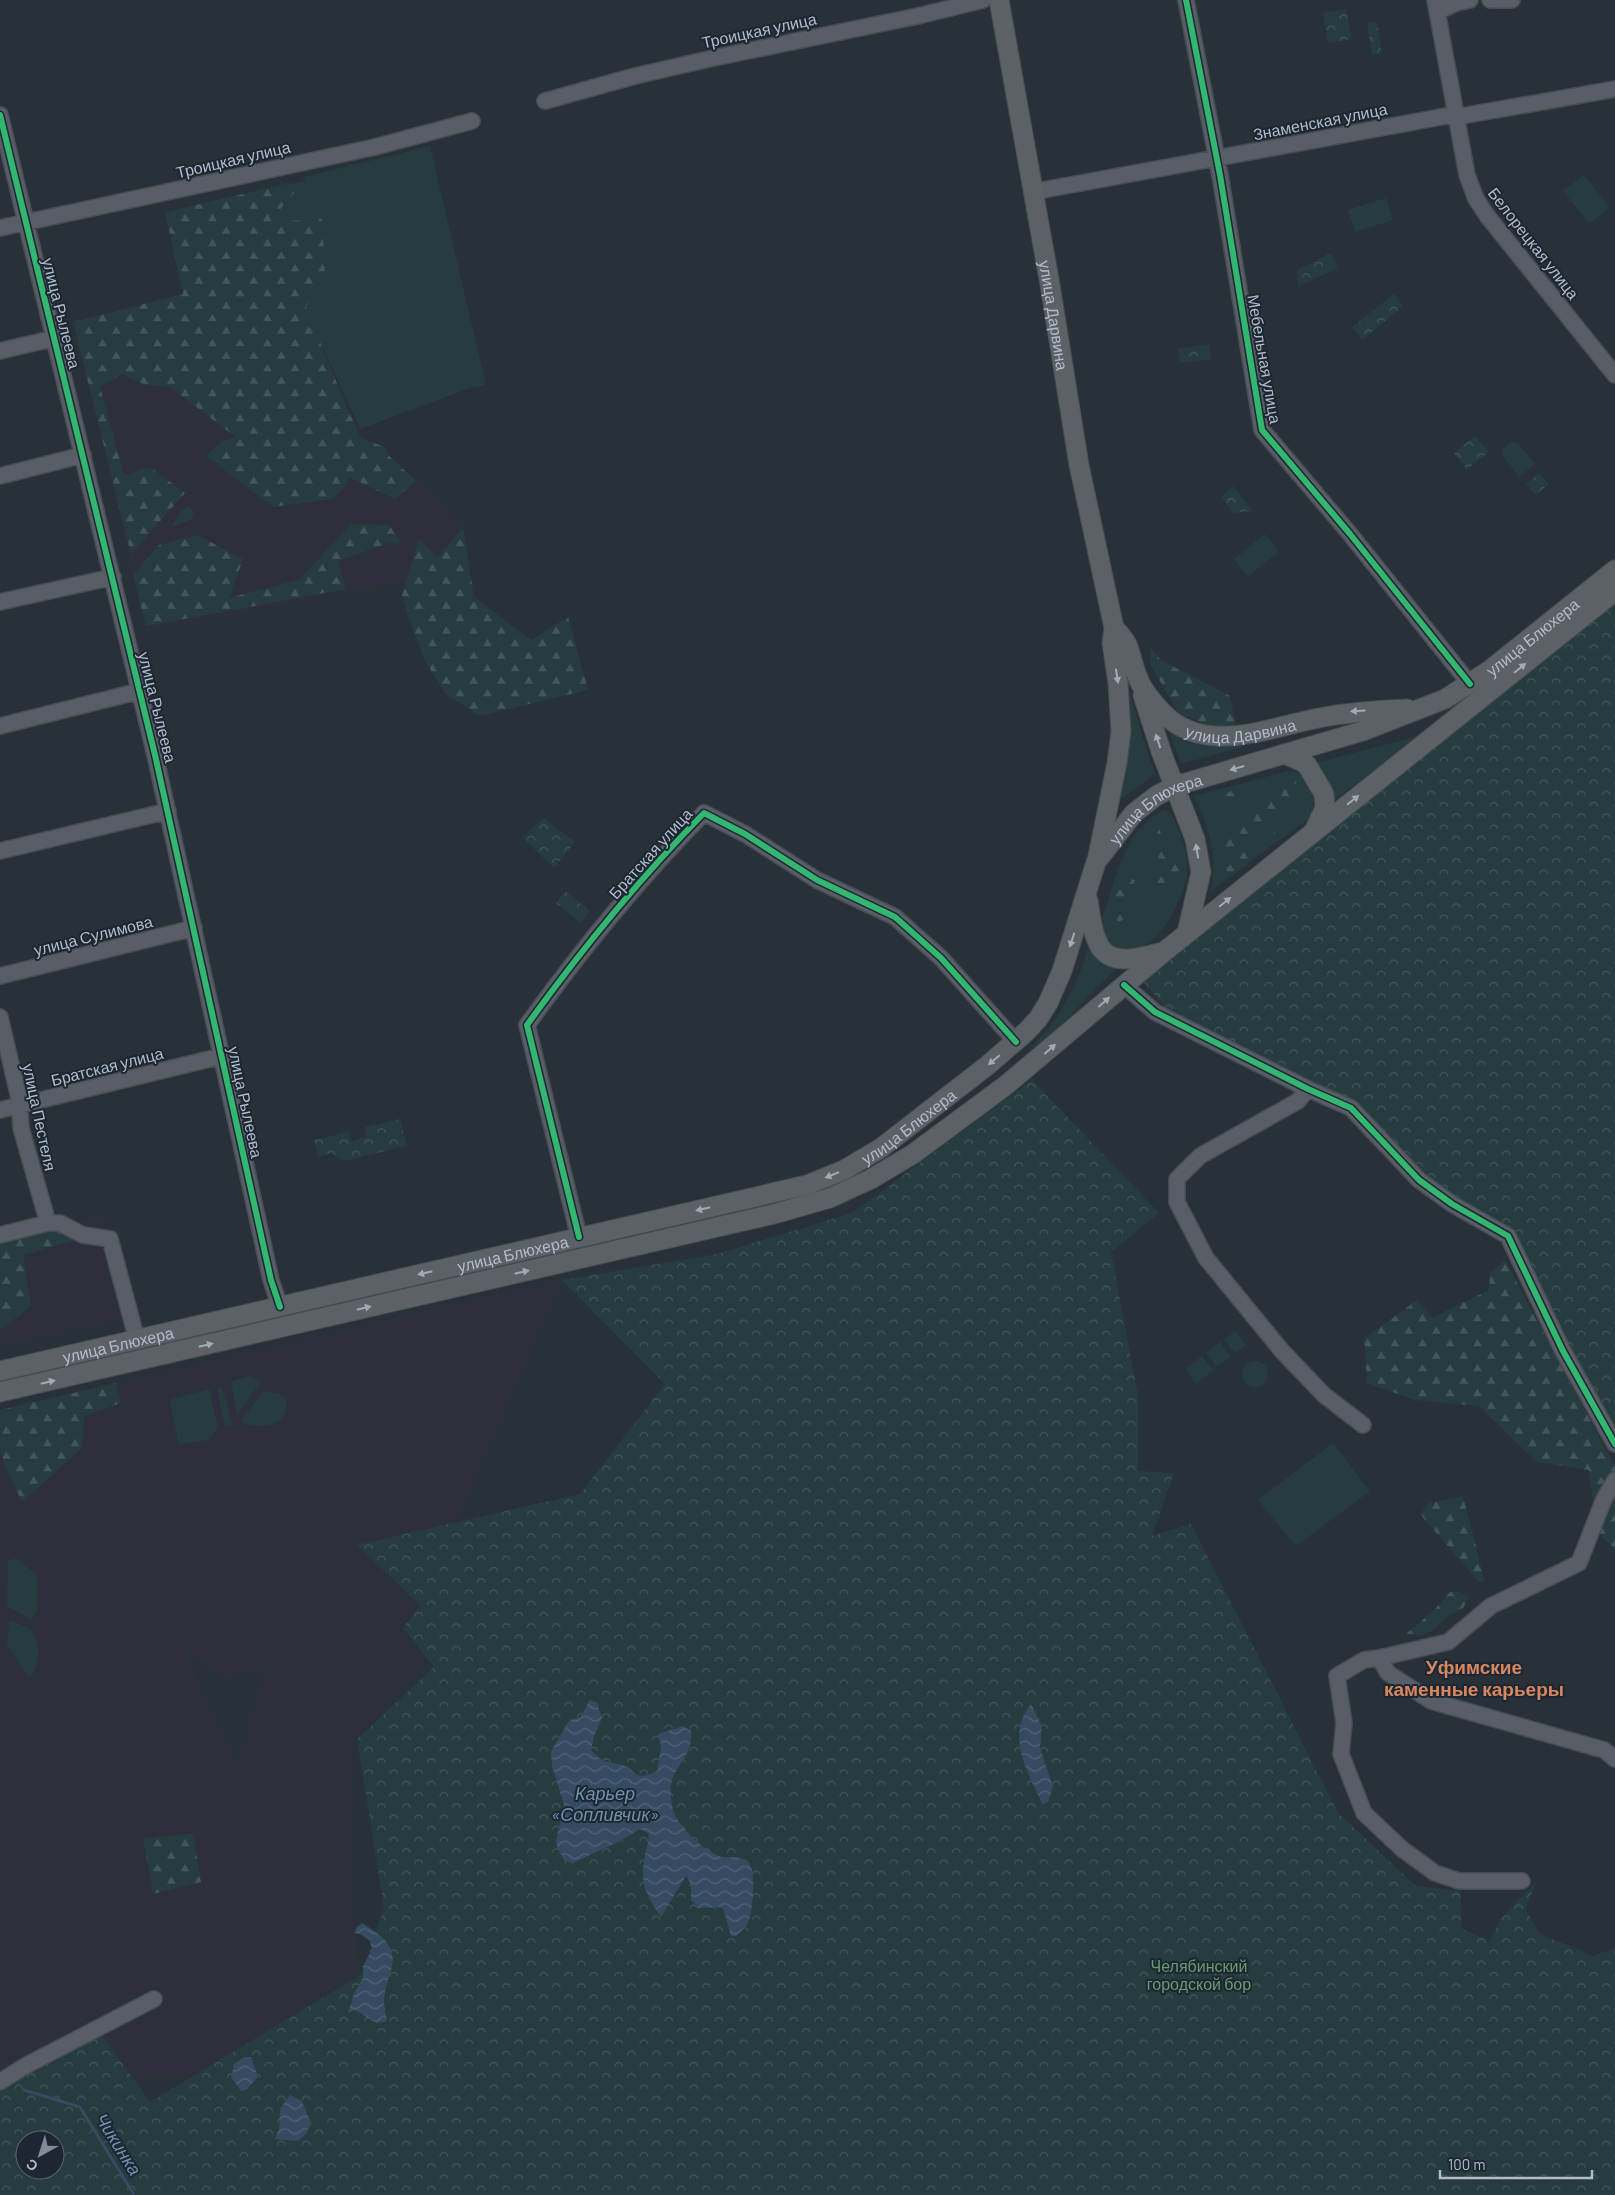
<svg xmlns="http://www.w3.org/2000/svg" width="1615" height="2195" font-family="Barlow,sans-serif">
	<defs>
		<pattern id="forest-firs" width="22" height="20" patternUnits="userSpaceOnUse" patternTransform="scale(1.25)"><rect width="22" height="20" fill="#263c3e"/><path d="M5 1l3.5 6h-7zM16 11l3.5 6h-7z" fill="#435659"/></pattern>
		<pattern id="park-crowns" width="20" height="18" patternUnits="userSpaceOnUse" patternTransform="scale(1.25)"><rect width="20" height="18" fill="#263c3e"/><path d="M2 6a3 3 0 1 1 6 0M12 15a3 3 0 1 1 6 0" fill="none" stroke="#435659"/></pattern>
		<pattern id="water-waves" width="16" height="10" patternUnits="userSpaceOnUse" patternTransform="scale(1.25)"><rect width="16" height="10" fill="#344b61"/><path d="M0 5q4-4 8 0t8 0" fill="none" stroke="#4f6376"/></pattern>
	</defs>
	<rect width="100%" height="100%" fill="#293138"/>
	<path fill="#2e2f3d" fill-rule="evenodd" d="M252 192 360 429 436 497 444 500 453 519 460 517 469 573 397 584 146 630 73 322 183 294 165 212Z
		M102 1217 127 1318 0 1348V1242Z
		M562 1280 420 1604 399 1629 425 1666 352 1744 357 1973 202 2076 0 2078V1410L310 1338 376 1321ZM184 1650 224 1679 266 1668 237 1764Z"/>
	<path fill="#263c3e" d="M430 146 486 385 470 388 360 429 252 192 305 181 304 177Z
		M1584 175 1610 208 1589 224 1563 191Z
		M1386 198 1393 220 1355 232 1348 210Z
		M1511 442 1518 443 1535 464 1519 477 1502 454 1503 449Z
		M190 507 194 513 191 520 171 527 181 511 186 507Z
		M1265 534 1279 551 1248 577 1234 559Z
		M1127 682 1142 735 1155 774 1116 803C1128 759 1132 727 1127 682Z
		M1168 728C1206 755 1250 741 1293 733L1181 764Z
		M1423 735 1334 800 1315 763Z
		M1288 771C1310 770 1319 799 1312 816L1211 891C1218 858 1209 826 1194 796Z
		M1165 810C1173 813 1175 820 1178 828 1184 843 1189 859 1187 876 1183 902 1150 966 1116 948 1109 944 1104 938 1102 931 1100 921 1105 910 1108 901 1118 868 1130 825 1165 810Z
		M1088 948 1102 959 1119 966 1060 1026 1033 1048 1032 1046C1061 1017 1077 987 1088 948Z
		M1235 1331 1246 1345 1235 1354 1224 1340Z
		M1220 1342 1231 1357 1217 1367 1206 1353Z
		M1202 1356 1213 1370 1196 1384 1185 1369Z
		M1242 1374a13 13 0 1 1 26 0a13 13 0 1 1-26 0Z
		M250 1376 261 1382 237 1415 231 1381Z
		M222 1386 232 1424 225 1427 217 1389Z
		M209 1389 218 1427 208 1440 179 1445 169 1400Z
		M267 1391 279 1394 286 1398C292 1427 260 1430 240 1422L262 1392Z
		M1333 1443 1370 1491 1296 1546 1258 1500Z
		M16 1558 37 1575V1613L30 1619 7 1606 8 1561Z
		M9 1620C16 1623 25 1625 31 1630 41 1639 41 1669 29 1677L7 1645Z"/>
	<path fill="url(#forest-firs)" d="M290 183 294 193 281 208 286 221 322 219 325 273 306 307 347 408 361 438 385 447 388 455 416 481 395 499 349 477 344 488 332 499 273 507 206 456 222 441 236 437 171 388 143 384 122 374 100 387 124 475 150 467 185 493 131 554 73 322 183 294 165 212Z
		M351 524 389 525 402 544 388 543 338 561 346 589 146 626 133 575 159 545 197 535 243 559 229 598 299 580Z
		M463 527 474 597 531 640 568 617 588 690 480 716 446 694 425 661 408 616 402 595 419 539 438 557Z
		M1150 648 1161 660 1230 696 1236 727 1219 730 1178 712 1151 666Z
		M1293 770 1297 777 1294 795 1221 858 1216 837Z
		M1246 784 1249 793 1237 809 1225 794Z
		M1305 809 1307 820 1272 845 1270 836Z
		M1156 819 1167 852 1177 855 1184 847 1185 857 1179 863 1186 874 1180 883H1158L1159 848 1148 827Z
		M1247 849 1254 853 1242 868 1231 876 1225 869Z
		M1129 878 1135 880 1124 919 1119 922 1114 917 1115 896 1120 881Z
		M56 1227 75 1240 23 1255 31 1306 0 1330V1243Z
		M1505 1260 1615 1467V1550L1597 1531 1589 1470 1537 1462 1479 1406 1415 1400 1367 1383 1364 1339 1417 1300 1432 1318 1489 1290 1490 1273Z
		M116 1383 121 1403 84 1416 82 1448 22 1502 6 1469 0 1450V1410Z
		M1463 1496 1485 1582H1479L1420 1514 1429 1503Z
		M1459 1591 1469 1597 1463 1608 1450 1614 1433 1630 1420 1636 1406 1634 1434 1610 1450 1592Z
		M193 1834 201 1882 153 1894 143 1838Z"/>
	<path fill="url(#park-crowns)" fill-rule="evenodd" d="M1346 9 1351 39 1328 43 1323 13Z
		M1377 22 1382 54 1372 55 1367 23Z
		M1331 253 1338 268 1298 286 1297 270Z
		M1394 294 1403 306 1362 340 1352 327Z
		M1209 344 1211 359 1180 363 1178 349Z
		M1475 436 1489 452 1467 470 1454 453Z
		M1539 473 1549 484 1536 495 1526 484Z
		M1233 486 1253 511 1233 513 1221 497Z
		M1615 604V1434L1509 1233 1422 1176 1353 1107 1170 1013 1139 977Z
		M544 818 575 842 554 868 522 837Z
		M565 891 590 911 581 923 556 903Z
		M1032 1080 1159 1213 1111 1252 1138 1395V1471L1174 1473 1152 1536 1191 1524 1338 1813 1416 1886 1460 1891 1462 1929 1490 1941 1501 1918 1537 1881 1525 1909 1540 1934 1593 1956 1615 1948V2195H0V2088L99 2031 150 2102 362 1974 384 1907 357 1739 434 1667 403 1628 420 1605 357 1545 580 1494 665 1384 562 1280 717 1254 852 1213ZM25 2140H55V2170H25Z
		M400 1119 407 1146 343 1161 332 1153 318 1157 314 1140 348 1132 351 1141 367 1137 365 1127Z"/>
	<path fill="url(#water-waves)" d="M590 1699 598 1707 602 1718 594 1736 591 1750C605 1765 604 1760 622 1765 638 1769 632 1783 657 1771L661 1746 658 1734 683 1726 691 1731C693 1757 676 1763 671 1784 669 1790 672 1804 673 1810 678 1826 705 1853 722 1857 731 1858 740 1855 748 1862 757 1869 753 1915 747 1925 744 1929 740 1932 736 1936H731L723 1907 699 1908 691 1900V1884L686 1876 661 1917C646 1895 639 1884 645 1856 646 1847 650 1842 648 1833L640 1829 620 1841 573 1863 565 1861 558 1850 556 1841 564 1805 552 1766 551 1751 570 1720 581 1717Z
		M1031 1704 1042 1726 1040 1748 1053 1787 1048 1802 1042 1804C1028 1772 1005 1736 1031 1704Z
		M362 1923C423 1959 372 1975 387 2019L385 2022 377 2023 355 2010 348 2013 354 1994 363 1978V1966L372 1949 370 1941 360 1934 354 1933 357 1927Z
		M244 2057H251L258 2077 246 2090 241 2091 231 2077 234 2064Z
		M290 2095 302 2101 311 2124 306 2134 298 2141 275 2139 279 2129 280 2109Z"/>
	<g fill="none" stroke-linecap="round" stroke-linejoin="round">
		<path stroke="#344b61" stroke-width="3" d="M24 2090 80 2107 134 2195"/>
		<defs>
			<path id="minor" d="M1186 0 1220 175 1262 430 1350 534 1470 684
				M1435 0 1467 175 1476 199 1488 217 1615 375
				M1490 0H1512
				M1437 12 1456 3 1470 0
				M545 101 635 76 709 59 918 16 983 0
				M0 115 155 755 271 1280 280 1307
				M1032 192 1446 116 1456 117 1615 89
				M0 228 375 147 472 121
				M0 351 55 338
				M0 476 83 455
				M0 602 113 577
				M0 726 140 691
				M0 851 168 811
				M0 976 194 928
				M1124 985 1155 1012 1308 1089 1351 1108 1419 1180 1452 1204 1508 1236 1563 1351 1615 1444
				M0 1017 19 1098 21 1128 48 1223
				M1308 1089 1298 1101 1200 1156 1177 1179V1202L1206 1258 1282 1351 1324 1395 1363 1425
				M0 1110 222 1056
				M0 1235 48 1223H60L83 1235 110 1239 137 1340
				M579 1237 527 1025C581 950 639 879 704 813L745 834 817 880 895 917 941 958 1016 1042
				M1379 1658 1388 1673 1431 1701 1604 1750 1615 1759
				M1522 1881H1459L1435 1873 1402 1849 1364 1813 1341 1754 1344 1723 1337 1676 1364 1660 1379 1658 1448 1642 1491 1606 1579 1563 1604 1499 1615 1480
				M0 2082 25 2066 154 1999"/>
			<g id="major">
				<path id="s1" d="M999 0 1050 285 1079 465 1114 628 1112 643 1118 683 1121 731 1117 763 1098 856"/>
				<path id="s2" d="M1114 628C1134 647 1128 655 1138 678 1142 689 1154 704 1162 712 1206 758 1271 726 1324 717 1352 712 1379 710 1407 709"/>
				<path d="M1143 695 1162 754 1195 839 1201 872 1187 933"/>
				<path d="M1284 754 1301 761 1307 765 1324 794 1325 808 1315 829"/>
				<path d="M1088 900C1095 951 1101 970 1158 953"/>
				<path id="s3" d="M0 1371 807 1185 844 1170 881 1148 988 1065 1026 1032 1038 1019 1048 1003 1062 971 1096 862 1134 813 1156 796 1175 786 1363 731 1445 699 1490 670 1615 570"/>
				<path d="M0 1392 774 1214 830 1198 871 1179 913 1154 1005 1086 1165 951 1615 591"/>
			</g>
		</defs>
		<use href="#minor" stroke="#474d53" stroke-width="18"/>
		<use href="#major" stroke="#464d55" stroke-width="21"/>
		<use href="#minor" stroke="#595e66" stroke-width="15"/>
		<use href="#major" stroke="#5c6167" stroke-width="19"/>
		<defs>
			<path id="cycleway" d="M1186 0 1220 175 1262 430 1350 534 1470 684
				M0 115 155 755 271 1280 280 1307
				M1124 985 1155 1012 1308 1089 1351 1108 1419 1180 1452 1204 1508 1236 1563 1351 1615 1444
				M579 1237 527 1025C581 950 639 879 704 813L745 834 817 880 895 917 941 958 1016 1042"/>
		</defs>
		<use href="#cycleway" stroke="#1c2733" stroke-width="9"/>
		<use href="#cycleway" stroke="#33b770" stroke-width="6"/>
	</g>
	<defs><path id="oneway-solid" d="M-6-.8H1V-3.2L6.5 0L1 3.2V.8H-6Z" transform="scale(1.25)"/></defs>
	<g fill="#a1abb5">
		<use href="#oneway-solid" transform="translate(1520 668) rotate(-39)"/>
		<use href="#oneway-solid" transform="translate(1117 676) rotate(81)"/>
		<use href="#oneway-solid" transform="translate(1358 711) rotate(176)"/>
		<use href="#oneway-solid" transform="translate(1158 741) rotate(-108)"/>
		<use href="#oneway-solid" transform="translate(1237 768) rotate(164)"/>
		<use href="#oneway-solid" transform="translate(1353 800) rotate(-38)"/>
		<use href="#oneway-solid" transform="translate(1197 851) rotate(-99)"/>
		<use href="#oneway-solid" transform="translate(1225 902) rotate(-39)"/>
		<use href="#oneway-solid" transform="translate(1072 940) rotate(108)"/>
		<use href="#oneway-solid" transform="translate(1104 1002) rotate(-41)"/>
		<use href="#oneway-solid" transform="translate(1050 1049) rotate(-41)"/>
		<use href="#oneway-solid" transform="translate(994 1060) rotate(140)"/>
		<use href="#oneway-solid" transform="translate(832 1175) rotate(158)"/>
		<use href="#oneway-solid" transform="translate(703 1209) rotate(167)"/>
		<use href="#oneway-solid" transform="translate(522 1272) rotate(-13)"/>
		<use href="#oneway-solid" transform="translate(425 1273) rotate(167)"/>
		<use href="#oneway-solid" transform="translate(364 1308) rotate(-13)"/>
		<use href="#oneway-solid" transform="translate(206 1345) rotate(-13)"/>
		<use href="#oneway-solid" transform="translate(48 1382) rotate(-13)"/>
	</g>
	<g text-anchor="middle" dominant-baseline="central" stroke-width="4" stroke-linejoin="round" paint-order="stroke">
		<g font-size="16" fill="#b2bdc9" stroke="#1c2733">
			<text transform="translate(759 30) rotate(-12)">Троицкая улица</text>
			<text transform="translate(1320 121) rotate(-11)">Знаменская улица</text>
			<text transform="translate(233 159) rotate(-13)">Троицкая улица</text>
			<text transform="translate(1534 243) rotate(52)">Белорецкая улица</text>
			<text transform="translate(62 313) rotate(76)">улица Рылеева</text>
			<text stroke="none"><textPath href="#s1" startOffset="320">улица Дарвина</textPath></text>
			<text transform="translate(1265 359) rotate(80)">Мебельная улица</text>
			<text stroke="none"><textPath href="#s3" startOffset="1785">улица Блюхера</textPath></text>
			<text transform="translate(158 707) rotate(76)">улица Рылеева</text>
			<text stroke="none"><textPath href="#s2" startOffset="184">улица Дарвина</textPath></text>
			<text stroke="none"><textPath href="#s3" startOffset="1365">улица Блюхера</textPath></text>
			<text transform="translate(650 853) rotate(-48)">Братская улица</text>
			<text transform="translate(93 935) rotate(-14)">улица Сулимова</text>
			<text transform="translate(107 1066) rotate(-14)">Братская улица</text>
			<text transform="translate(246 1102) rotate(78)">улица Рылеева</text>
			<text transform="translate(40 1117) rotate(78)">улица Пестеля</text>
			<text stroke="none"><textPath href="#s3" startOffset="946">улица Блюхера</textPath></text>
			<text stroke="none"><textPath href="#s3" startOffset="526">улица Блюхера</textPath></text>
			<text stroke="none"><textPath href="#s3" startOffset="121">улица Блюхера</textPath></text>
		</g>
		<g font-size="16" fill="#699b6f" stroke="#1c2733">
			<text x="1199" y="1965">Челябинский<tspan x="1199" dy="18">городской бор</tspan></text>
		</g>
		<g font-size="18" font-style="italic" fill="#7191ad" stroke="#1c2733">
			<text x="605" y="1793">Карьер<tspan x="605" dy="21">«Сопливчик»</tspan></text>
			<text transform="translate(119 2144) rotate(58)">Чикинка</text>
		</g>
		<g font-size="19" font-weight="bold" fill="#d8885e" stroke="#1c2733">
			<text x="1474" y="1666">Уфимские<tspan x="1474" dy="22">каменные карьеры</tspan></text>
		</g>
	</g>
	<g transform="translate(40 2155) rotate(219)"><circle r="24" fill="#1c2733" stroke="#58636f"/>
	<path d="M0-4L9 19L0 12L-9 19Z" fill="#828c96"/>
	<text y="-8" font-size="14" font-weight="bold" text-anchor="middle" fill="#b2bdc9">С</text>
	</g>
	<path d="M1440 2170v8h152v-8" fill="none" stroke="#b2bdc9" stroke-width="2.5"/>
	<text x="1448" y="2170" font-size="15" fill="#b2bdc9" stroke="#1c2733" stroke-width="4" paint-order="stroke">100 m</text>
</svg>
